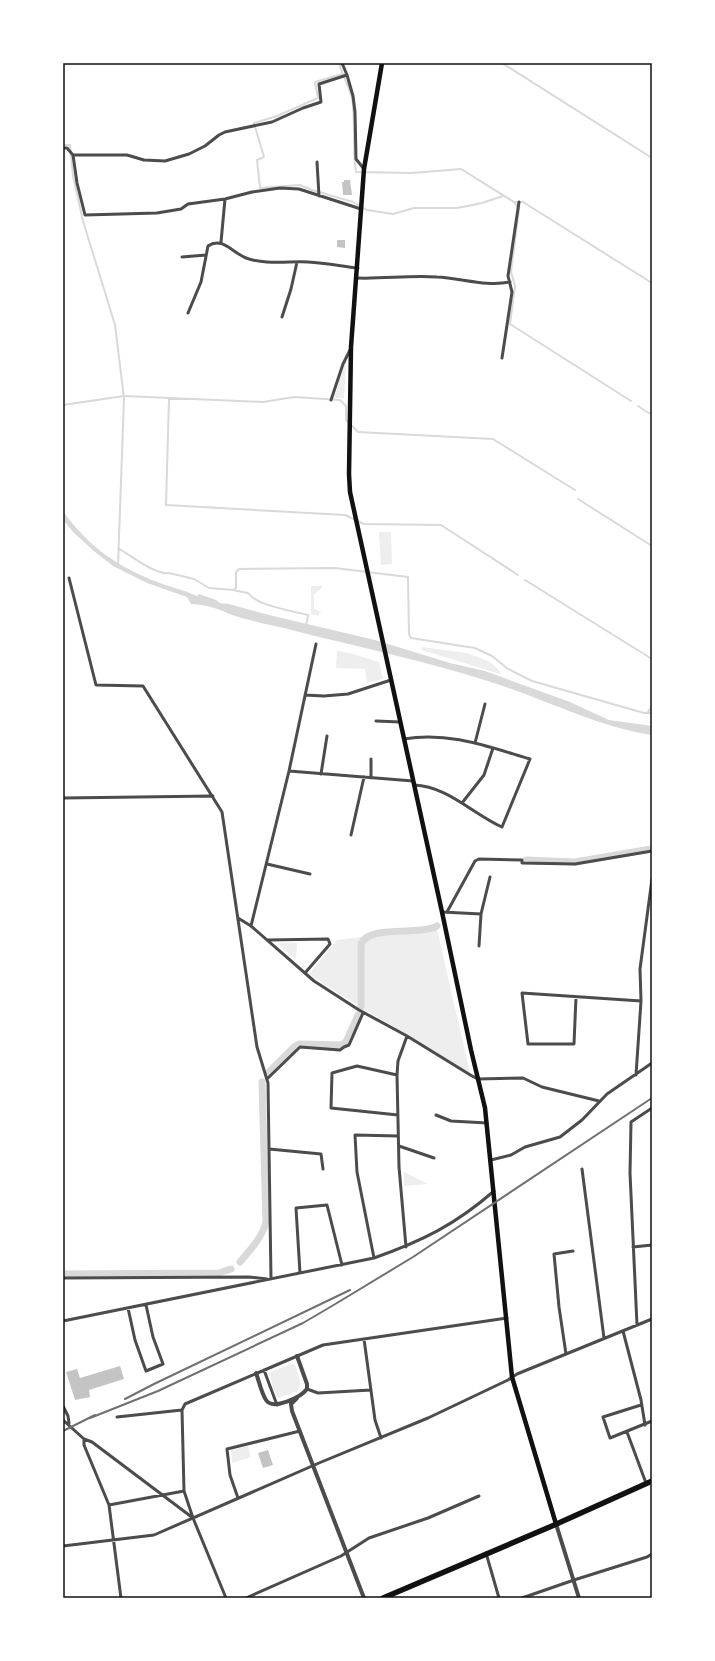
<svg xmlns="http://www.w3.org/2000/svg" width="715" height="1661" font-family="'Roboto Condensed',sans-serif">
	<rect width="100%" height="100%" fill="#fff"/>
	<path fill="#eee" d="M346 360 344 398H334Z
		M379 532H391L392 564 381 565Z
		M311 586H322V588L314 594V609L321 612V614L319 613V616L311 614Z
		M422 647 467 653 490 662 500 671V674L422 650Z
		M337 651 350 653 379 662 383 679 367 683 365 669 336 668Z
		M437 929 470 1073C416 1040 362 1009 309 974L337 940 397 933 430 931Z
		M279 943H297L296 960 279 945Z
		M404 1172 428 1184 404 1186Z
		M290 1364 295 1365C298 1375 303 1382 298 1391L278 1398 276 1396 269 1373Z
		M248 1446 251 1457 232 1463 231 1450Z"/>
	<path fill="#d9d9d9" d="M63 511C88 546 116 566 157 582 170 587 184 590 197 596L199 594 216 600 220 603 229 604 269 615 375 640 450 663 485 671 570 702 609 720 652 726V735C599 727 551 702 500 685 429 661 356 647 284 628 267 624 240 619 225 612 216 608 202 604 191 604L187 597 147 583 113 566 95 552 74 533 63 520Z"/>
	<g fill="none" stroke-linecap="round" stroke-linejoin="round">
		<path stroke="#d9d9d9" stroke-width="2" d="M339 63C342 75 349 86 352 98 356 122 352 148 356 172L412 173 461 169 514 202H523L652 283
			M502 63 652 158
			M342 74 315 82 318 98 277 116 254 123 264 157 257 160 260 188 300 185 312 190 353 202 367 210 393 214 414 208H457L482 203 503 196
			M63 145H70L73 176 83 221 115 325 124 398 118 566
			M514 202 519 209 511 272 515 286 510 324 631 401
			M169 398 166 505 345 515 364 524 441 525 518 575
			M63 405 124 396 263 402 294 397 340 400 346 406V420L358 432 493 439 575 490
			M638 406 652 415
			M578 499 652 546
			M118 548C130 555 155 575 169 573L194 579 209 588 233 590 236 588V572L239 569 335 568 408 577 409 634 411 638 475 648 492 656 508 669 532 681 644 713H652
			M525 580 652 659
			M233 590 248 593C257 606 293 611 308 615L306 626
			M648 712 652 706"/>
		<path stroke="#d9d9d9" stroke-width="7" d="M526 860 575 862 651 849
			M361 1007V944C370 924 420 936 437 926
			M269 1072 294 1047 299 1044 342 1045 346 1042 358 1015
			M240 1262C250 1250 262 1238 266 1222L262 1082
			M63 1274 219 1273 231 1269"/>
	</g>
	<path fill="#c4c4c4" d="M344 180H350L352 195H343L342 182H344Z
		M337 240H345V248L337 247Z
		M120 1366 124 1379 89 1390 90 1397 75 1400 66 1372 77 1369 80 1378Z
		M268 1450 273 1465 263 1468 258 1453Z"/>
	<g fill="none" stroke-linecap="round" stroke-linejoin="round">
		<path stroke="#4c4c4c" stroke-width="3" d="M347 75 353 96 355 112 356 159 364 169
			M63 148H67L73 155 77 183 85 215 157 213 181 209 188 204 225 199 252 192 280 188 299 189 361 209
			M73 155H127L144 160 165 161 189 154 205 146 219 135 225 132 272 122 303 108 321 102 319 84 347 75 342 63
			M317 162 319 196
			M221 242 225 199
			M182 257 206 255
			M357 278C384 279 410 275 437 277 461 278 486 287 510 282
			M188 313 201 282 208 246C222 236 233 253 246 258 264 265 290 261 308 262 325 263 341 266 358 268
			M282 317 291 289 297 262
			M502 358 512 292 508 276 519 202
			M331 400 343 364 350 350
			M69 578 96 685 143 686 222 812 257 1047 268 1083 271 1279
			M305 695 324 696 348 694 391 680
			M376 721 400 722
			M404 739C448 731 489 747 530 759L502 827C473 814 447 786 414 785
			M475 743 485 704
			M289 771 413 781
			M321 774 327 736
			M371 778V759
			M63 798 213 796
			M462 803 484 775 493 748
			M351 835 364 777
			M267 864 310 874
			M442 912 481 914
			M447 912 475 861 479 859 522 860V863L575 864 652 851
			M238 918 251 926 314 981 359 1010 407 1036 472 1076 478 1079 523 1078 542 1087 599 1101
			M251 926 289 771 316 644
			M268 940 328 939 330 944 305 973
			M479 946 481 914 490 877
			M576 997 574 1044H528L522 993 641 1001
			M397 1075 357 1066 332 1073 331 1108 398 1115
			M636 1075 641 1001 640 969 652 879
			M267 1079 300 1047 340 1050 344 1047 349 1045 363 1013
			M436 1115 451 1121 487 1123
			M399 1146 434 1158
			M269 1149 321 1154 323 1169
			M491 1160 511 1155 525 1147 560 1137 582 1120 607 1094 652 1063
			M582 1169 604 1338
			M406 1247 399 1167 397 1075 398 1061 407 1036
			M633 1247 652 1245
			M374 1258 357 1172 355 1135 398 1136
			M300 1273 296 1208 327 1205 342 1265
			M63 1278 249 1277 267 1279
			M128 1308 135 1340 146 1371 163 1364 153 1337 146 1305
			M63 1321 374 1258C422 1241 455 1225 494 1191
			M637 1325 630 1173 631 1122 652 1108
			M623 1331 641 1400 645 1425
			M364 1339 375 1420 381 1438
			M566 1354 559 1307 554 1254 573 1251
			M264 1370 277 1405
			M307 1389 318 1393 371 1390
			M641 1405 603 1417 610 1438 652 1421
			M63 1406 68 1416 69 1423
			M117 1417 182 1410
			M63 1420 84 1439 92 1442 193 1518
			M627 1432 646 1483
			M84 1439V1445L109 1505 121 1598
			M238 1498 230 1475 227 1449 300 1431
			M109 1505 184 1491
			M63 1546 154 1535 319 1463 428 1418 508 1380 517 1374 652 1319
			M486 1553 499 1598
			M226 1598 193 1518 184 1491 182 1410 185 1404 323 1345 507 1318
			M246 1598 341 1556 369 1538 428 1518 479 1496
			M522 1598 574 1580 647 1557 652 1554"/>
		<path stroke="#4c4c4c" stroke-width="4" d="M256 1373C259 1381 261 1392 266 1400 273 1411 301 1397 307 1389V1384L297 1356
			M297 1398 291 1404 292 1411 364 1598
			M556 1524 579 1598"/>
		<path stroke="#111" stroke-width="4.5" d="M382 63 364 169 351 347 349 474 350 492 442 912 471 1050 485 1108 512 1377 556 1524"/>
		<path stroke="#111" stroke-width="5.5" d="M383 1598 552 1526 652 1481"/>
		<path stroke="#707070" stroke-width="2" d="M125 1399 154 1384 350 1290
			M90 1418 158 1391 303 1323 332 1306 413 1257 652 1098
			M63 1431 95 1415"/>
	</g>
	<rect width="715" height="1661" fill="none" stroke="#ffffff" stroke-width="128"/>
	<rect x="64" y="64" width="587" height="1533" fill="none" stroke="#111" stroke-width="1.5"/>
</svg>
